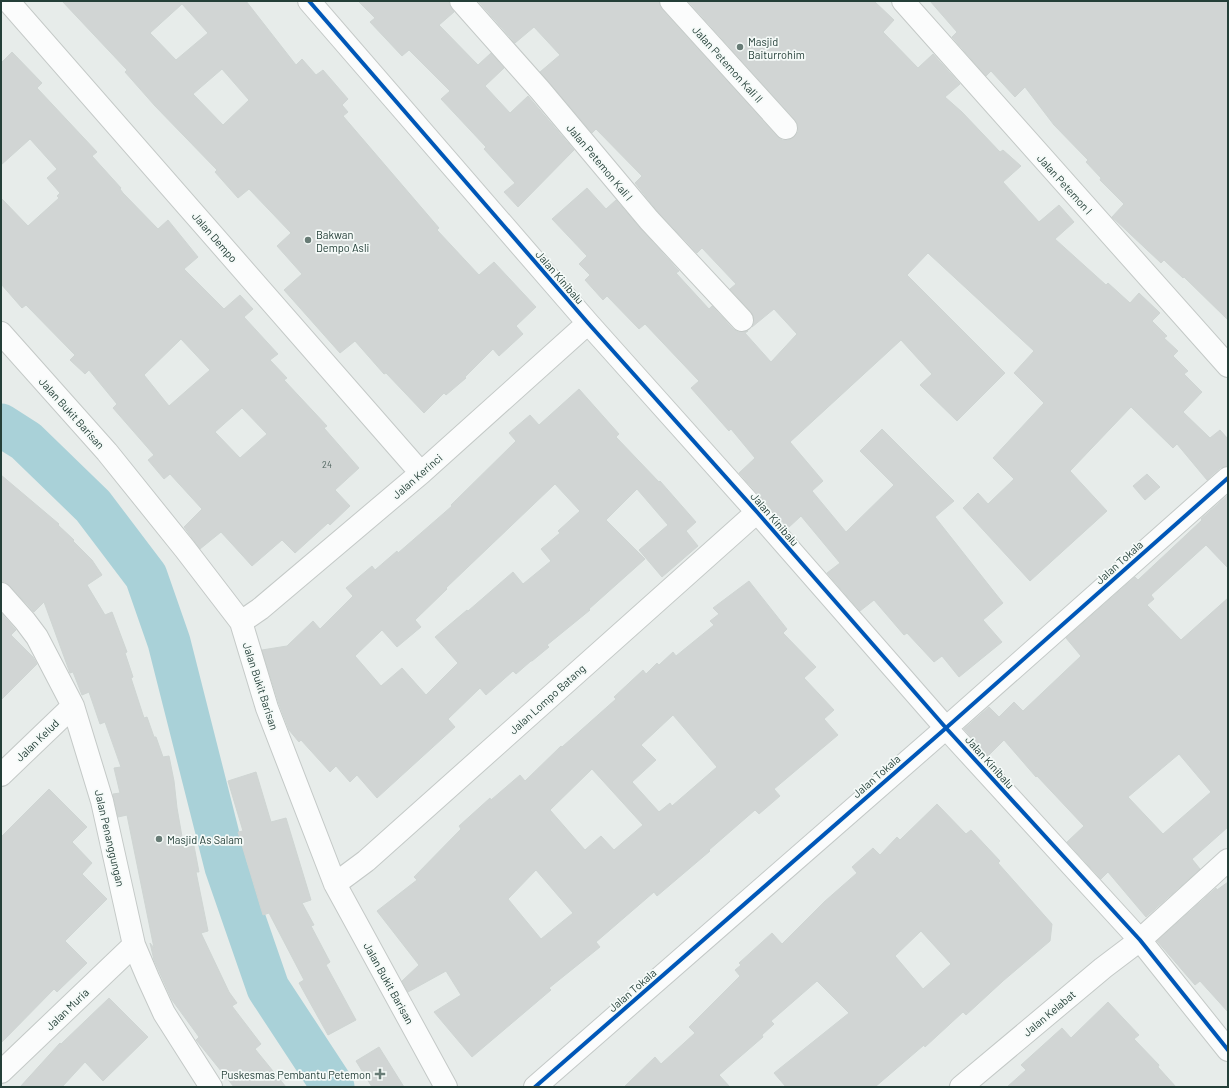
<svg xmlns="http://www.w3.org/2000/svg" width="1229" height="1088" font-family="Barlow,sans-serif">
	<rect width="100%" height="100%" fill="#e7ecea"/>
	<g fill="none" stroke-linecap="round" stroke-linejoin="round">
		<path stroke="#a9d1d8" stroke-width="43" d="M1 425 26 441 93 506 146 576 169 642 226 867 268 988 333 1087"/>
	</g>
	<path fill="#d1d5d4" stroke="#cfd5d3" fill-rule="evenodd" d="M62 1H246L296 65 302 59 316 75 323 70 348 99 342 105 348 112 343 116 439 228 437 230 479 275 494 262 536 307 516 326 523 334 499 356 493 349 465 377 466 378 446 395 444 393 424 413 386 373 384 374 355 341 340 353 284 290 302 274 277 246 291 233 249 189 238 198 215 172 217 170 155 106 125 72 127 70ZM182 4 208 33 176 60 150 33ZM222 69 249 100 223 125 193 94Z
		M358 1H449V4L454 12 439 25 478 65 491 53 504 68 485 86 510 113 528 96 574 150 518 207 504 192 515 183 484 149 486 147 441 99 450 91 409 50 402 56 370 22 375 18Z
		M478 1H659L662 9 777 136 782 140H788L794 137 798 132V126L795 120 688 1H874L894 20 883 32 918 68 933 54 960 84 945 97 962 112 1000 152 1003 150 1021 166 1003 182 1039 222 1059 205 1074 222 1055 239 1106 285 1108 283 1130 303 1139 293 1160 313 1152 321 1167 336 1164 338 1178 351 1173 356 1188 371 1184 374 1202 392 1183 412 1210 438 1220 430 1228 439V466L1220 468 1207 480 1177 444 1173 448 1131 407 1070 471 1107 511 1030 581 963 508 978 493 988 504 1014 479 993 458 1044 403 1014 373 1034 351 928 253 907 275 1005 373 957 421 920 385 932 374 901 340 790 442 823 481 812 491 846 532 894 485 860 451 882 429 954 501 935 517 1003 603 983 620 1002 642 959 677 942 656 934 662 907 633 904 635 874 600 860 611 827 573 840 563 801 516 788 528 739 473 755 458 731 429 729 431 691 388 699 381 645 324 639 329 607 296 603 300 585 280 590 275 579 264 587 256 552 219 587 188 606 209 616 200 640 228 679 271 676 273 709 309 712 306 733 329 738 332H744L748 331 745 333 771 362 797 334 774 309 752 327 754 323V318L751 312 730 289 736 284 702 248 697 253 658 212 635 183 642 176 596 129 592 133 540 72 560 55 534 27 515 43Z
		M930 1H1228V320L1184 277 1183 278 1164 260 1161 263 1112 217 1124 204 1100 180 1101 178 1086 162 1088 160 1054 125 1025 87 1015 97 991 71 986 76 952 37 957 32Z
		M12 52 42 83 37 88 97 152 92 156 121 188 120 189 123 193 158 229 168 220 198 257 184 269 224 309 240 295 253 309 244 317 278 354 270 360 287 378 284 380 327 426 324 428 359 468 335 490 350 506 330 525 328 523 295 553 282 540 252 566 221 532 200 549 184 527 202 509 170 474 164 479 148 460 154 455 113 408 117 404 89 370 85 374 70 360 75 355 26 305 22 308 1 284V198L28 226 59 198 57 196 60 193 47 178 57 169 30 139 1 165V63ZM181 339 210 370 169 406 144 375ZM242 408 267 434 240 458 215 432Z
		M579 389 619 434 616 437 659 482 660 481 696 522 686 531 698 546 662 577 639 550 668 525 637 489 606 520 645 559 589 609 590 610 547 645 549 647 532 661H531L516 674 513 671 486 695 480 688 448 719 455 727 377 798 357 775 350 782 336 766 330 772 301 740 299 742 289 730 279 704 262 650 287 646 313 621 320 629 353 596 346 588 372 566 375 570 397 551 398 553 452 506 451 505 516 441 509 433 530 415 539 425ZM555 484 580 511 558 531 560 533 541 549 551 561 523 584 513 572 468 611 467 610 435 637 458 663 426 695 402 668 381 686 355 656 382 630 397 647 421 627 415 620 447 589 446 588Z
		M1147 474 1160 487 1145 500 1133 486Z
		M1 475 59 524 58 525 74 540 73 541 92 560 102 575 87 585 105 615 112 612 127 652 125 653 133 677 131 678 144 718 147 717 154 737H156L163 757 169 756 174 781 177 808 184 848 194 846 199 872H196L208 931 201 933 229 992 237 1003 232 1006 261 1044 255 1049 286 1087H234L197 1041 196 1040 199 1037 172 1000 154 960 150 943 154 948 127 815 118 817 113 794 120 793 114 768 121 767 105 722 100 724 89 692 82 695 73 672 70 673 44 602 34 612 10 586 5 582H1Z
		M1228 495V568L1206 545 1151 595 1154 599 1147 605 1181 640 1228 598V827L1192 859 1200 869 1146 917 1108 872 1101 879 1067 842 1084 826 1037 776 1036 777 1004 740 988 756 964 729 989 707 999 717 1014 702 1023 711 1081 656 1066 638 1135 577 1138 580 1202 520 1201 519ZM1179 754 1211 792 1163 834 1128 797Z
		M749 581 787 629 783 633 816 667 804 678 834 710 824 719 838 735 774 789 780 796 759 814 755 810 709 850 710 851 657 896 654 892 596 942 600 947 549 988 551 990 472 1057 434 1012 461 995 446 971 408 992 402 981 419 965 377 911 417 880 414 877 461 829 459 826 490 798 491 800 520 775 525 781 561 746 562 747 616 699 614 697 643 670 646 674 657 663 659 665 673 652 676 656 714 625 710 621 719 614 713 608ZM673 715 717 767 672 806 670 803 659 812 632 782 656 760 641 745ZM592 769 643 825 614 850 601 836 585 850 550 810ZM536 870 573 913 541 939 508 899Z
		M1 613 16 630 11 635 33 657 37 664 1 700Z
		M256 772 271 822 286 818 311 900 302 903 314 925 311 926 330 962 326 965 356 1020 328 1035 299 983 304 980 269 913 263 915 238 832 243 831 228 781Z
		M49 789 87 827 72 842 92 863 82 874 107 899 65 941 87 963 57 992 54 989 1 1043V837Z
		M937 804 966 834 971 830 1000 861 998 863 1052 924 1050 941 1003 981 966 1015 963 1012 925 1047 924 1045 875 1087H786L774 1073 849 1013 817 981 771 1021 774 1024 762 1035 763 1037 719 1075 730 1087H624L655 1057 661 1064 695 1033 689 1027 740 976 735 970 741 965 739 963 772 933 782 944 824 902 857 873 852 867 873 848 880 855 897 837 900 840ZM921 931 951 964 923 989 895 956Z
		M1228 882V1012L1200 981 1195 985 1157 941 1216 888 1217 890Z
		M109 998 148 1037 103 1081 85 1062 62 1087H20L60 1043 61 1044Z
		M1108 1002 1139 1035 1134 1039 1159 1065 1158 1067 1176 1087H1007L1026 1070 1021 1065 1062 1028 1071 1038Z
		M379 1047 404 1087H372L356 1061Z"/>
	<g fill="none" stroke-linecap="round" stroke-linejoin="round">
		<defs>
			<path id="minor" d="M8 1 421 473
				M309 1 588 323 757 512 946 728 1140 940 1228 1050
				M461 1 540 90 649 220 742 320
				M671 1 786 128
				M903 1 1228 366
				M1 333 107 452 185 549 241 622 267 708 335 884 446 1087
				M1 594 25 621 37 637 73 706 102 801 134 945 148 978 164 1013 211 1087
				M241 622 260 609 421 473 588 323
				M1 775 73 706
				M335 884 366 861 757 512
				M1 1072 134 945
				M535 1087 946 728 1228 478
				M961 1087 1103 968 1140 940 1228 860"/>
		</defs>
		<use href="#minor" stroke="#c4c9c7" stroke-width="24"/>
		<use href="#minor" stroke="#fbfcfc" stroke-width="22"/>
		<defs>
			<path id="cycleway" d="M309 1 588 323 757 512 946 728 1140 940 1228 1050
				M535 1087 946 728 1228 478"/>
		</defs>
		<use href="#cycleway" stroke="#f5faf8" stroke-width="6"/>
		<use href="#cycleway" stroke="#0057b8" stroke-width="4"/>
	</g>
	<g fill="#687c76" stroke="#f5faf8" stroke-width="1.5">
		<circle cx="740" cy="47" r="4"/>
		<circle cx="308" cy="240" r="4"/>
		<circle cx="159" cy="839" r="4"/>
		<path d="M378 1068h4v4h4v4h-4v4h-4v-4h-4v-4h4z"/>
	</g>
	<g text-anchor="middle" dominant-baseline="central" stroke-width="3.5" stroke-linejoin="round" paint-order="stroke">
		<g font-size="9" fill="#4f645f">
			<text x="327" y="464">24</text>
		</g>
		<g font-size="11" fill="#243f38" stroke="#f5faf8" text-anchor="start">
			<text x="748" y="41">Masjid<tspan x="748" dy="13">Baiturrohim</tspan></text>
			<text x="316" y="234">Bakwan<tspan x="316" dy="13">Dempo Asli</tspan></text>
			<text x="167" y="839">Masjid As Salam</text>
			<text x="371" y="1074" text-anchor="end">Puskesmas Pembantu Petemon</text>
		</g>
		<g font-size="11" fill="#243f38" stroke="#f5faf8">
			<text transform="translate(728 64) rotate(48)">Jalan Petemon Kali II</text>
			<text transform="translate(600 162) rotate(50)">Jalan Petemon Kali I</text>
			<text transform="translate(1065 184) rotate(48)">Jalan Petemon I</text>
			<text transform="translate(215 237) rotate(49)">Jalan Dempo</text>
			<text transform="translate(560 277) rotate(49)">Jalan Kinibalu</text>
			<text transform="translate(72 413) rotate(48)">Jalan Bukit Barisan</text>
			<text transform="translate(417 476) rotate(-41)">Jalan Kerinci</text>
			<text transform="translate(775 519) rotate(49)">Jalan Kinibalu</text>
			<text transform="translate(1119 562) rotate(-42)">Jalan Tokala</text>
			<text transform="translate(261 686) rotate(72)">Jalan Bukit Barisan</text>
			<text transform="translate(547 699) rotate(-42)">Jalan Lompo Batang</text>
			<text transform="translate(37 740) rotate(-44)">Jalan Kelud</text>
			<text transform="translate(990 762) rotate(48)">Jalan Kinibalu</text>
			<text transform="translate(876 776) rotate(-41)">Jalan Tokala</text>
			<text transform="translate(110 838) rotate(77)">Jalan Penanggungan</text>
			<text transform="translate(389 983) rotate(61)">Jalan Bukit Barisan</text>
			<text transform="translate(632 990) rotate(-41)">Jalan Tokala</text>
			<text transform="translate(67 1009) rotate(-44)">Jalan Muria</text>
			<text transform="translate(1049 1013) rotate(-40)">Jalan Kelabat</text>
		</g>
	</g>
	<rect width="1229" height="1088" fill="none" stroke="#243f38" stroke-width="4"/>
</svg>
